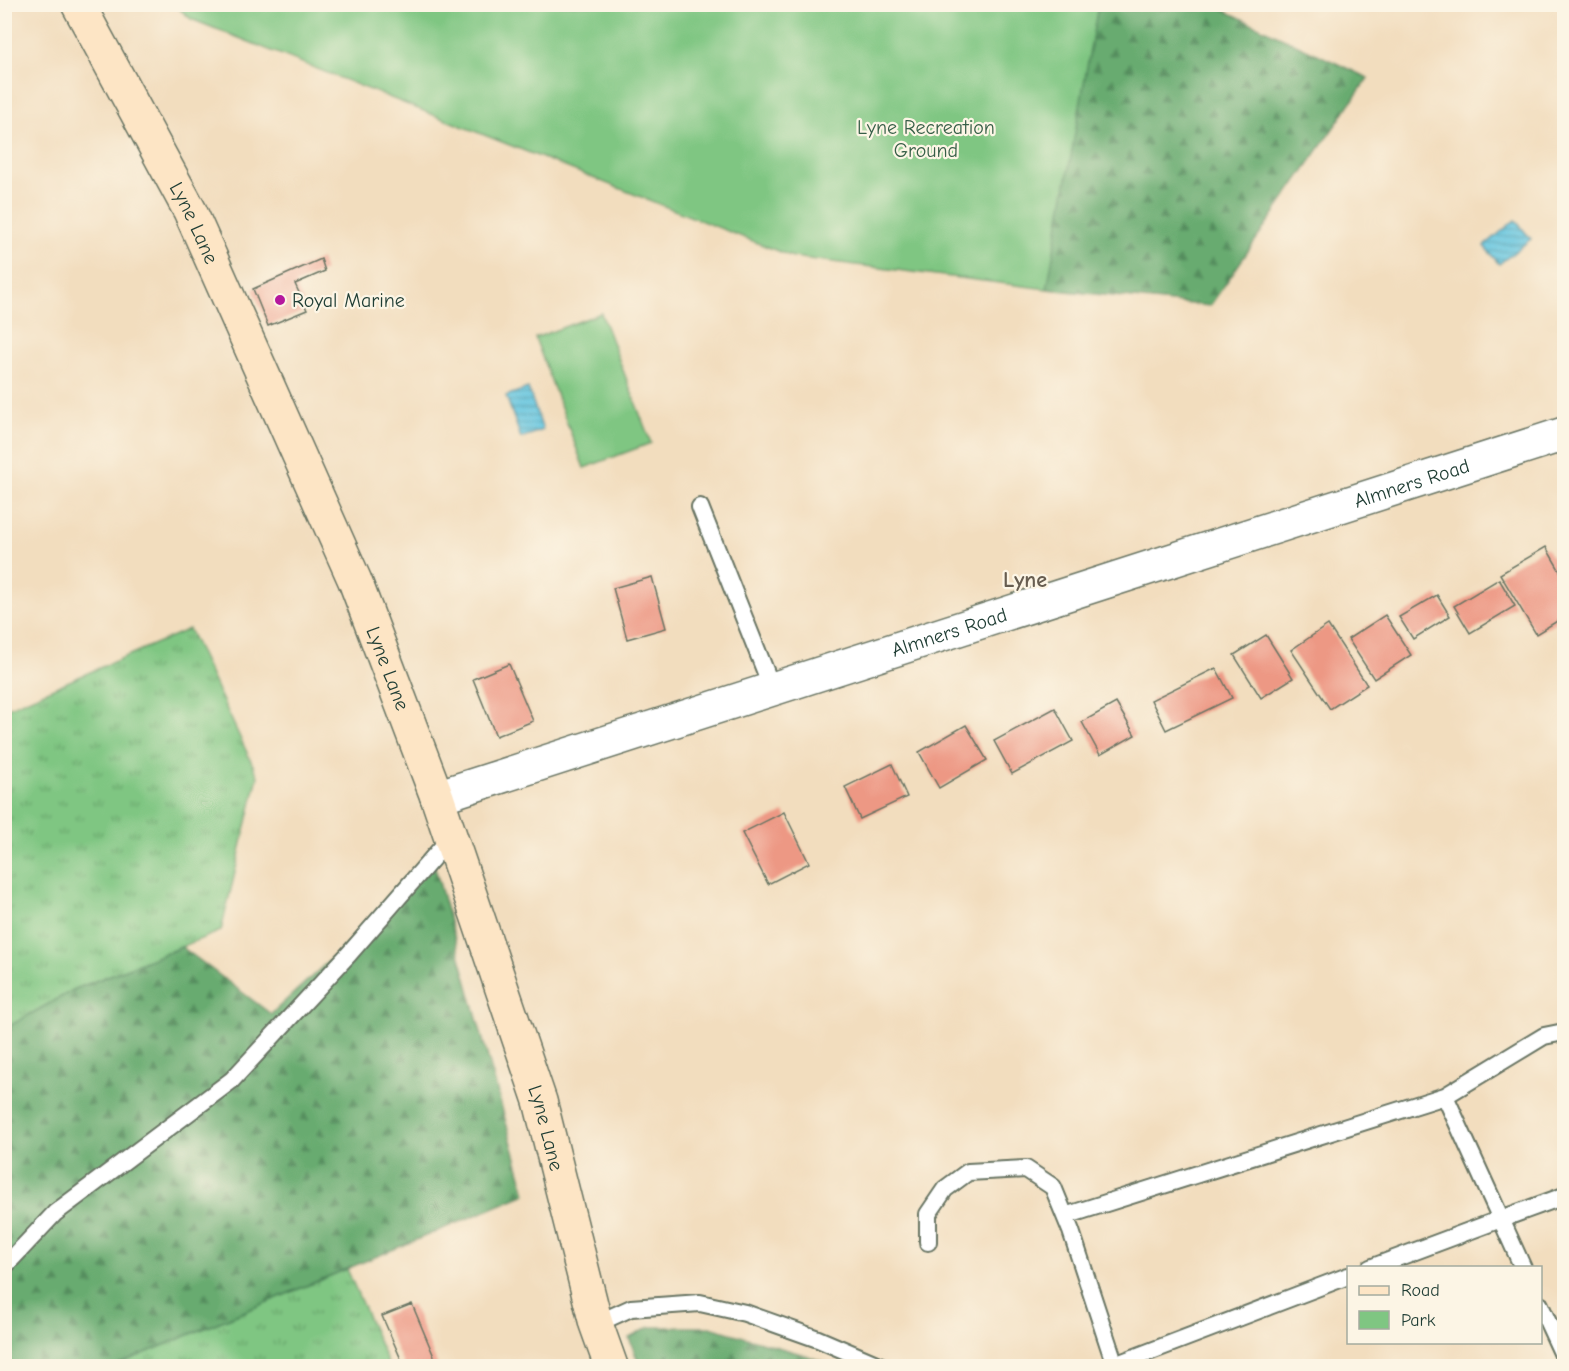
<svg xmlns="http://www.w3.org/2000/svg" width="1569" height="1371" font-family="'Comic Neue',sans-serif">
	<defs>
		<pattern id="grass-tufts" width="24" height="20" patternUnits="userSpaceOnUse" patternTransform="scale(1.5)"><rect width="24" height="20" fill="#7fc682"/><path d="M3 7l-1-3M5 7V3M7 7l1-3M15 17l-1-3M17 17v-4M19 17l1-3" fill="none" stroke="#67a26b"/></pattern>
		<pattern id="forest-firs" width="22" height="20" patternUnits="userSpaceOnUse" patternTransform="scale(1.5)"><rect width="22" height="20" fill="#67ab70"/><path d="M5 1l3.5 6h-7zM16 11l3.5 6h-7z" fill="#548c5d"/></pattern>
		<pattern id="water-rules" width="6" height="5" patternUnits="userSpaceOnUse" patternTransform="scale(1.5)"><rect width="6" height="5" fill="#62c5e0"/><path d="M0 2.5h6" fill="none" stroke="#50a1b6"/></pattern>
	</defs>
	<rect width="100%" height="100%" fill="#fcf5e5"/>
	<filter id="ink" filterUnits="userSpaceOnUse"><feTurbulence type="fractalNoise" baseFrequency=".0167" numOctaves="2"/><feDisplacementMap in="SourceGraphic" scale="12" xChannelSelector="R" yChannelSelector="G"/><feConvolveMatrix kernelMatrix="1 2 1 2 8 2 1 2 1" color-interpolation-filters="sRGB"/></filter>
	<filter id="wash" filterUnits="userSpaceOnUse"><feTurbulence type="fractalNoise" baseFrequency=".008" numOctaves="4" result="noise"/><feDisplacementMap in="SourceGraphic" scale="24" xChannelSelector="R" yChannelSelector="G"/><feGaussianBlur stdDeviation="1.35" result="paint"/><feColorMatrix in="noise" values="0 0 0 0 0 0 0 0 0 0 0 0 0 0 0 0 0 1.4 0 .05"/><feComposite in="paint" operator="in"/></filter>
	<g filter="url(#wash)">
		<rect width="100%" height="100%" fill="#f2ddbe"/>
		<path fill="url(#grass-tufts)" stroke="#4f825b" stroke-width="1.5" d="M189 629 258 776 221 931 75 989 5 1029V709Z
			M347 1269 389 1366H114Z"/>
		<path fill="url(#forest-firs)" stroke="#437452" stroke-width="1.5" d="M1098 5H1213L1368 78 1210 306 1047 289Z
			M434 864 526 1194 114 1366H5L4 1029 75 989 182 947 271 1014Z
			M650 1327H710L808 1356 833 1366H640L629 1338Z"/>
		<path fill="#7fc682" stroke="#4f825b" stroke-width="1.5" d="M175 5H1098L1047 289 793 257 191 19Z
			M601 313 651 443 584 468 535 338Z"/>
		<path fill="url(#water-rules)" stroke="#40818a" stroke-width="1.5" d="M1515 220 1531 239 1499 264 1484 246Z
			M528 388 543 430 521 438 506 396Z"/>
		<g id="blocks">
			<path fill="#ed9884" d="M321 259 325 271 295 284 307 310 268 326 253 289Z
				M1546 547 1564 578V617L1536 634 1500 574Z
				M652 577 666 628 627 639 613 588Z
				M1499 579 1515 606 1470 633 1454 606Z
				M1437 595 1450 616 1413 639 1399 617Z
				M1385 615 1411 655 1374 679 1348 639Z
				M1328 625 1367 685 1330 709 1291 650Z
				M1266 635 1293 678 1261 698 1234 655Z
				M509 664 533 721 496 736 473 679Z
				M1216 668 1232 698 1166 730 1151 700Z
				M1116 703 1135 735 1100 755 1082 722Z
				M1055 708 1073 741 1012 774 994 741Z
				M966 725 987 760 939 788 919 752Z
				M892 764 907 797 860 819 845 787Z
				M784 812 809 863 768 884 742 833Z
				M412 1304 438 1366H404L382 1316Z"/>
		</g>
	</g>
	<g filter="url(#ink)">
		<use href="#blocks" fill-opacity="0" stroke="#697564" stroke-width="1.5"/>
		<g fill="none" stroke-linecap="round" stroke-linejoin="round">
			<defs>
				<path id="lane" d="M700 507 772 688
					M1065 1216 1445 1096 1544 1036 1564 1032
					M928 1242V1214L945 1189 968 1172 1026 1169 1053 1187 1071 1231 1115 1365
					M4 1267 55 1213 232 1080 349 954 451 837
					M1370 1268 1501 1219 1445 1096
					M1523 1268 1501 1219 1564 1196
					M1540 1305 1564 1357
					M596 1324 631 1308 700 1303 745 1313 818 1339 881 1366
					M1112 1366 1348 1276"/>
				<g id="street">
					<path id="s1" d="M437 797 1564 434"/>
				</g>
				<g id="secondary">
					<path id="s2" d="M78 4 190 211 355 581 437 797 540 1101 596 1324 611 1366"/>
				</g>
			</defs>
			<use href="#lane" stroke="#697564" stroke-width="20"/>
			<use href="#street" stroke="#697564" stroke-width="36"/>
			<use href="#secondary" stroke="#697564" stroke-width="36"/>
			<use href="#lane" stroke="#fff" stroke-width="16"/>
			<use href="#street" stroke="#fff" stroke-width="33"/>
			<use href="#secondary" stroke="#fde5c5" stroke-width="33"/>
		</g>
	</g>
	<circle fill="#b5179e" stroke="#fcf5e5" stroke-width="2" cx="280" cy="300" r="6"/>
	<g text-anchor="middle" dominant-baseline="central" stroke-width="4.5" stroke-linejoin="round" paint-order="stroke">
		<g font-size="20" fill="#375f48" stroke="#fcf5e5">
			<text x="926" y="127">Lyne Recreation<tspan x="926" dy="23">Ground</tspan></text>
		</g>
		<g font-size="20" fill="#1f3d34" stroke="#fcf5e5">
			<text stroke="none"><textPath href="#s2" startOffset="248">Lyne Lane</textPath></text>
			<text stroke="none"><textPath href="#s1" startOffset="1024">Almners Road</textPath></text>
			<text stroke="none"><textPath href="#s1" startOffset="538">Almners Road</textPath></text>
			<text stroke="none"><textPath href="#s2" startOffset="734">Lyne Lane</textPath></text>
			<text stroke="none"><textPath href="#s2" startOffset="1220">Lyne Lane</textPath></text>
		</g>
		<g font-size="20" fill="#1f3d34" stroke="#fcf5e5" text-anchor="start">
			<text x="292" y="300">Royal Marine</text>
		</g>
		<g font-size="22" font-weight="bold" fill="#675d50" stroke="#fcf5e5">
			<text x="1025" y="580">Lyne</text>
		</g>
	</g>
	<rect width="1569" height="1371" fill="none" stroke="#fcf5e5" stroke-width="24"/>
	<rect x="1347" y="1266" width="195" height="78" fill="#fcf5e5" stroke="#a4ab9e" stroke-width="1.5"/>
	<rect x="1359" y="1286" width="30" height="9" fill="#fde5c5" stroke="#a4ab9e" stroke-width="1.5"/>
	<text x="1401" y="1296" font-size="18" fill="#1f3d34">Road</text>
	<rect x="1359" y="1311" width="30" height="18" fill="#7fc682" stroke="#a4ab9e" stroke-width="1.5"/>
	<text x="1401" y="1326" font-size="18" fill="#1f3d34">Park</text>
</svg>
